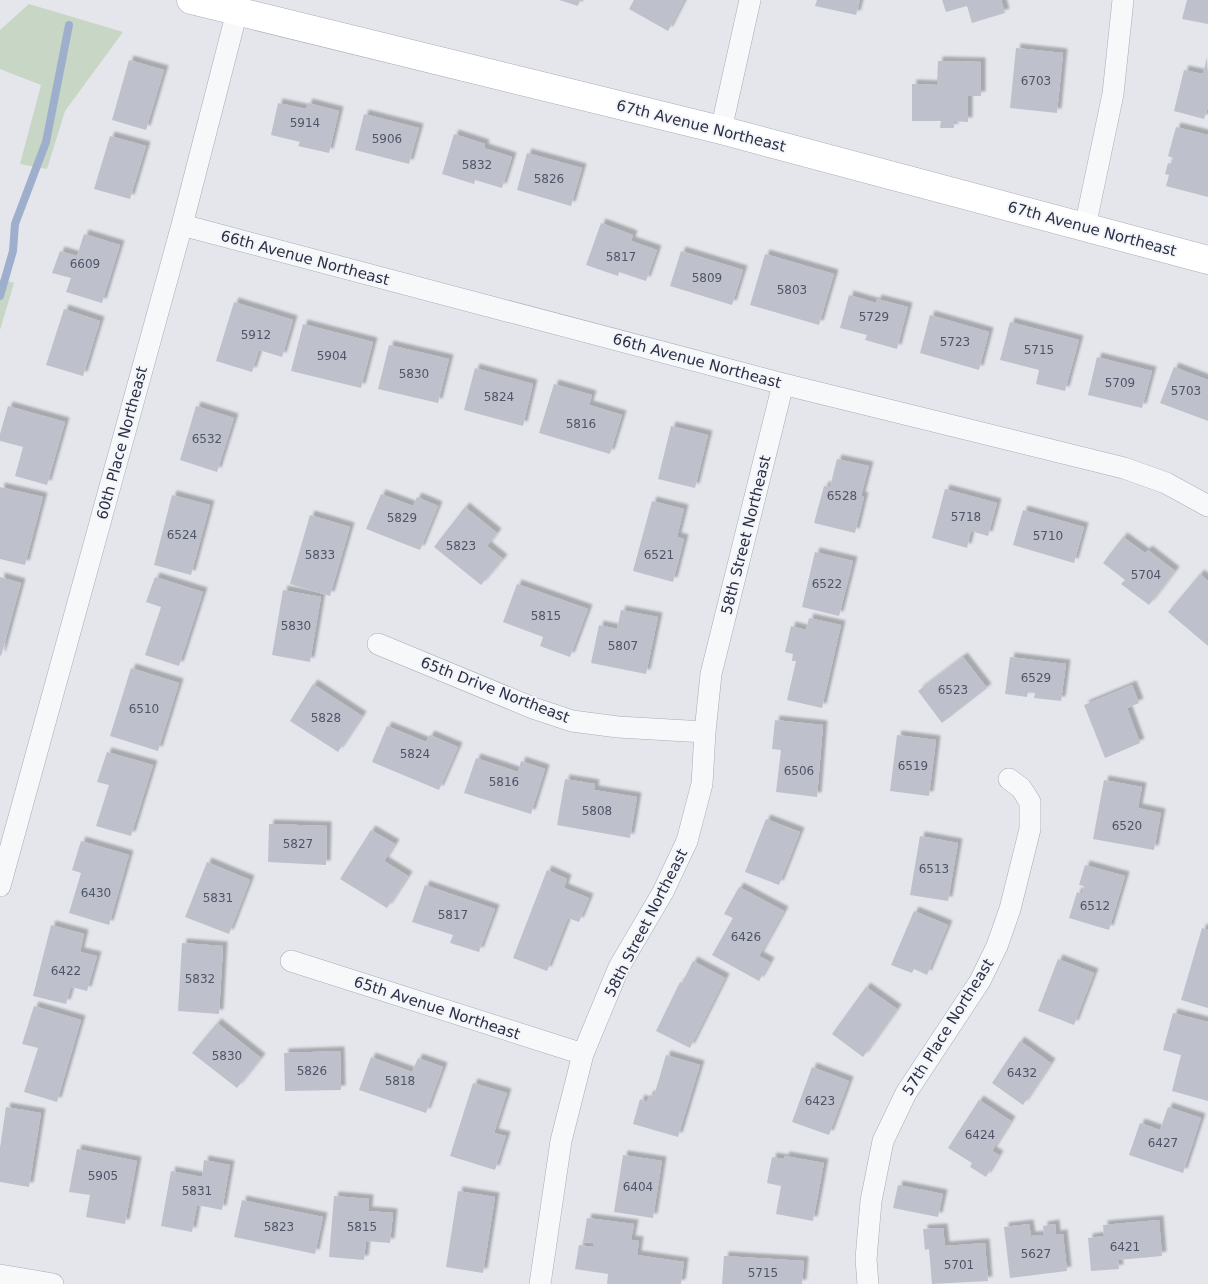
<svg xmlns="http://www.w3.org/2000/svg" width="1208" height="1284" font-family="'DejaVu Sans',sans-serif">
	<defs>
		<filter id="shadow"><feDropShadow dx="4.5" dy="-4.5" stdDeviation="1" flood-color="#0004"/></filter>
	</defs>
	<rect width="100%" height="100%" fill="#e4e6ec"/>
	<path fill="#c7d6c5" d="M29 4 123 32 65 111 47 169 20 164 41 85 0 69V30Z
		M0 279 14 283 0 330Z"/>
	<g fill="none" stroke-linecap="round" stroke-linejoin="round">
		<path stroke="#9eafcd" stroke-width="8" d="M0 296 13 251 15 224 46 142 69 25"/>
	</g>
	<path fill="#bec1cc" filter="url(#shadow)" d="M559 0H580L578 6Z
		M634 0H684L668 31 629 9Z
		M817 0H860L856 15 815 6Z
		M942 0H1001L1005 13 972 23 967 6 946 12Z
		M1187 0H1208V24L1182 19Z
		M1016 48 1063 53 1057 113 1010 108Z
		M1207 57 1208 107 1204 119 1174 111 1184 70 1203 74Z
		M129 60 164 70 146 130 112 120Z
		M938 61 981 62V96H968V122L954 121V128H940L941 121H912V84L937 85Z
		M278 103 306 109 308 103 339 111 329 153 298 146 300 142 271 135Z
		M364 114 419 128 409 164 355 150Z
		M1176 127 1208 135V197L1166 186 1169 175 1165 174 1168 163 1171 164 1173 158 1168 156Z
		M454 134 485 144 484 148 512 157 502 188 475 180 474 184 442 174Z
		M110 136 146 146 130 199 94 189Z
		M527 153 582 168 571 206 517 190Z
		M601 223 633 235 631 241 657 250 646 281 619 272 618 276 586 265Z
		M84 234 120 245 102 303 66 292 71 278 52 273 60 251 77 256Z
		M681 251 743 270 732 305 670 286Z
		M765 254 834 274 819 325 750 305Z
		M849 295 876 303 877 299 908 307 897 349 865 340 867 335 840 328Z
		M234 302 293 320 282 357 259 350 252 372 216 361Z
		M64 309 100 321 83 376 46 365Z
		M930 315 989 332 979 370 920 353Z
		M1010 322 1079 340 1065 391 1036 384 1039 370 1000 360Z
		M303 324 373 342 361 388 291 371Z
		M389 345 449 359 438 403 378 389Z
		M1097 357 1152 371 1142 408 1088 395Z
		M1174 367 1208 380V421L1160 403Z
		M475 368 533 384 523 426 464 410Z
		M554 384 592 395 589 405 622 415 610 454 539 433Z
		M8 406 65 422 47 485 15 476 23 447 0 441V434Z
		M196 406 234 418 217 472 180 460Z
		M671 426 708 435 695 488 658 479Z
		M837 459 869 466 861 496 864 497 855 533 814 523 824 486 830 487Z
		M0 487 43 497 25 565 0 559Z
		M945 489 997 503 988 536 971 531 967 548 932 538Z
		M381 494 413 506 417 497 438 506 420 550 366 529Z
		M172 495 210 505 191 575 154 565Z
		M652 501 684 509 677 537 684 539 673 582 633 571Z
		M465 507 497 533 487 546 503 559 481 585 434 547Z
		M1023 510 1084 527 1074 563 1013 545Z
		M310 515 350 527 330 596 290 584Z
		M1123 537 1145 553 1148 550 1175 571 1149 605 1121 584 1125 580 1103 563Z
		M815 552 853 561 839 616 802 607Z
		M1200 574 1208 581V646L1168 612Z
		M0 577 21 583 1 656 0 655Z
		M155 577 203 592 179 666 145 655 161 607 146 602Z
		M517 584 588 609 570 657 540 646 543 637 503 622Z
		M283 590 321 597 310 662 272 655Z
		M621 610 658 617 646 674 591 663 599 625 617 629Z
		M809 618 841 625 822 708 787 700 796 661H792L793 654 785 652 791 626 806 630Z
		M963 657 987 688 942 723 918 691Z
		M1010 657 1066 664 1061 701 1034 698 1035 693 1028 692 1027 697 1005 694Z
		M131 668 179 683 158 751 110 736Z
		M313 684 362 716 338 752 290 721Z
		M1132 685 1139 703 1127 708 1140 743 1105 758 1084 705Z
		M775 720 823 725 817 797 776 792 781 750 772 749Z
		M387 726 426 742 430 735 458 747 439 790 372 762Z
		M897 735 936 740 929 796 890 791Z
		M107 752 153 765 131 836 96 826 109 785 97 782Z
		M476 758 518 772 521 761 545 769 531 814 464 793Z
		M565 779 595 784 594 790 637 797 630 838 557 825Z
		M1104 780 1142 787 1138 808 1161 813 1154 850 1093 839Z
		M766 819 800 832 779 885 745 872Z
		M269 824 327 826 326 865 268 862Z
		M371 830 395 844 384 861 408 876 387 908 340 879Z
		M920 836 958 843 948 901 910 895Z
		M81 841 129 855 109 925 69 913 81 873 72 870Z
		M207 862 250 880 229 934 185 917Z
		M1085 865 1125 876 1109 930 1069 918 1077 892 1082 894 1084 886 1079 885Z
		M547 870 567 879 564 888 589 898 579 922 568 918 547 971 513 958Z
		M425 885 495 909 479 952 450 943 453 935 412 922Z
		M739 887 784 911 759 956 770 962 759 981 712 955 733 918 724 914Z
		M914 911 948 925 927 975 914 969 912 973 891 965Z
		M51 925 84 934 80 952 97 956 87 991 71 987 66 1004 33 996Z
		M1202 928 1208 930V1008L1181 1000Z
		M182 943 223 946 219 1014 178 1011Z
		M1058 959 1094 973 1074 1025 1038 1011Z
		M693 961 725 978 690 1048 656 1031 680 982 682 983Z
		M866 987 897 1009 863 1057 832 1034Z
		M34 1006 81 1020 57 1102 24 1092 38 1048 22 1044Z
		M1173 1013 1208 1022V1101L1172 1091 1181 1055 1163 1050Z
		M217 1023 261 1058 237 1088 192 1053Z
		M1020 1041 1051 1063 1023 1105 992 1083Z
		M340 1051 341 1090 285 1091 284 1053Z
		M666 1055 700 1065 678 1137 633 1124 640 1099 647 1102 649 1095 654 1096Z
		M371 1057 412 1072 418 1058 443 1067 426 1113 359 1090Z
		M812 1067 849 1081 829 1135 792 1122Z
		M473 1083 507 1093 494 1133 506 1136 495 1170 450 1156Z
		M979 1100 1011 1121 992 1151 999 1155 986 1177 970 1167 972 1163 948 1148Z
		M6 1107 41 1113 29 1187 0 1182V1148Z
		M1168 1107 1201 1118 1183 1173 1129 1155 1140 1123 1160 1130Z
		M77 1149 137 1161 125 1224 86 1217 90 1195 69 1192Z
		M623 1155 662 1161 653 1218 614 1212Z
		M785 1156 824 1163 813 1221 776 1214 781 1186 767 1183 772 1157 784 1159Z
		M204 1160 230 1165 222 1210 197 1205 192 1232 161 1226 171 1171 202 1177Z
		M898 1185 943 1194 938 1217 893 1208Z
		M458 1191 495 1197 483 1273 446 1267Z
		M334 1196 369 1199 368 1211 393 1213 390 1243 366 1241 364 1260 329 1257Z
		M242 1200 323 1217 315 1254 234 1237Z
		M587 1218 634 1224 631 1240 639 1241 637 1255 684 1262 681 1284H607L608 1274 575 1269 579 1245 593 1247V1243L583 1242Z
		M1159 1220 1162 1256 1118 1260 1119 1269 1091 1271 1088 1238 1104 1236 1103 1225Z
		M1029 1224 1031 1236 1044 1235 1043 1226 1055 1224 1056 1235 1063 1234 1067 1271 1010 1278 1004 1227Z
		M943 1228 945 1246 985 1243 988 1281 932 1284 929 1249 925 1250 923 1229Z
		M724 1256 804 1261 802 1284H722Z"/>
	<g fill="none" stroke-linecap="round" stroke-linejoin="round">
		<defs>
			<path id="street" d="M721 130 750 0
				M182 225 783 384 1124 468 1166 483 1208 506
				M1085 227 1113 94 1123 0
				M378 644 533 708 572 721 618 727 705 732
				M0 886 182 225 240 0
				M291 961 583 1054
				M0 1275 53 1284
				M540 1284 561 1141 583 1054 619 967 663 892 687 841 702 784 705 732 711 674 783 384
				M868 1284 866 1259 871 1201 883 1141 906 1093 980 981 997 946 1010 909 1030 829V802L1021 788 1009 779"/>
			<path id="secondary" d="M191 0 721 130 1208 260"/>
		</defs>
		<use href="#street" stroke="#a8acb7" stroke-width="22"/>
		<use href="#secondary" stroke="#a8acb7" stroke-width="29"/>
		<use href="#street" stroke="#f7f8fa" stroke-width="21"/>
		<use href="#secondary" stroke="#fff" stroke-width="28"/>
	</g>
	<g text-anchor="middle" dominant-baseline="central" stroke-width="4" stroke-linejoin="round" paint-order="stroke">
		<g font-size="12" fill="#4f5568">
			<text x="1036" y="81">6703</text>
			<text x="305" y="123">5914</text>
			<text x="387" y="139">5906</text>
			<text x="477" y="165">5832</text>
			<text x="549" y="179">5826</text>
			<text x="621" y="257">5817</text>
			<text x="85" y="264">6609</text>
			<text x="707" y="278">5809</text>
			<text x="792" y="290">5803</text>
			<text x="874" y="317">5729</text>
			<text x="256" y="335">5912</text>
			<text x="955" y="342">5723</text>
			<text x="1039" y="350">5715</text>
			<text x="332" y="356">5904</text>
			<text x="414" y="374">5830</text>
			<text x="1120" y="383">5709</text>
			<text x="1186" y="391">5703</text>
			<text x="499" y="397">5824</text>
			<text x="581" y="424">5816</text>
			<text x="207" y="439">6532</text>
			<text x="842" y="496">6528</text>
			<text x="966" y="517">5718</text>
			<text x="402" y="518">5829</text>
			<text x="182" y="535">6524</text>
			<text x="1048" y="536">5710</text>
			<text x="461" y="546">5823</text>
			<text x="320" y="555">5833</text>
			<text x="659" y="555">6521</text>
			<text x="1146" y="575">5704</text>
			<text x="827" y="584">6522</text>
			<text x="546" y="616">5815</text>
			<text x="296" y="626">5830</text>
			<text x="623" y="646">5807</text>
			<text x="1036" y="678">6529</text>
			<text x="953" y="690">6523</text>
			<text x="144" y="709">6510</text>
			<text x="326" y="718">5828</text>
			<text x="415" y="754">5824</text>
			<text x="913" y="766">6519</text>
			<text x="799" y="771">6506</text>
			<text x="504" y="782">5816</text>
			<text x="597" y="811">5808</text>
			<text x="1127" y="826">6520</text>
			<text x="298" y="844">5827</text>
			<text x="934" y="869">6513</text>
			<text x="96" y="893">6430</text>
			<text x="218" y="898">5831</text>
			<text x="1095" y="906">6512</text>
			<text x="453" y="915">5817</text>
			<text x="746" y="937">6426</text>
			<text x="66" y="971">6422</text>
			<text x="200" y="979">5832</text>
			<text x="227" y="1056">5830</text>
			<text x="312" y="1071">5826</text>
			<text x="1022" y="1073">6432</text>
			<text x="400" y="1081">5818</text>
			<text x="820" y="1101">6423</text>
			<text x="980" y="1135">6424</text>
			<text x="1163" y="1143">6427</text>
			<text x="103" y="1176">5905</text>
			<text x="638" y="1187">6404</text>
			<text x="197" y="1191">5831</text>
			<text x="279" y="1227">5823</text>
			<text x="362" y="1227">5815</text>
			<text x="1125" y="1247">6421</text>
			<text x="1036" y="1254">5627</text>
			<text x="959" y="1265">5701</text>
			<text x="763" y="1273">5715</text>
		</g>
		<g font-size="15" fill="#2a3146" stroke="#f4f5f9">
			<text transform="translate(701 126) rotate(14)">67th Avenue Northeast</text>
			<text transform="translate(1092 229) rotate(15)">67th Avenue Northeast</text>
			<text transform="translate(305 258) rotate(15)">66th Avenue Northeast</text>
			<text transform="translate(697 361) rotate(15)">66th Avenue Northeast</text>
			<text transform="translate(122 443) rotate(-75)">60th Place Northeast</text>
			<text transform="translate(746 535) rotate(-76)">58th Street Northeast</text>
			<text transform="translate(495 690) rotate(21)">65th Drive Northeast</text>
			<text transform="translate(646 923) rotate(-63)">58th Street Northeast</text>
			<text transform="translate(437 1008) rotate(18)">65th Avenue Northeast</text>
			<text transform="translate(948 1027) rotate(-58)">57th Place Northeast</text>
		</g>
	</g>
</svg>
